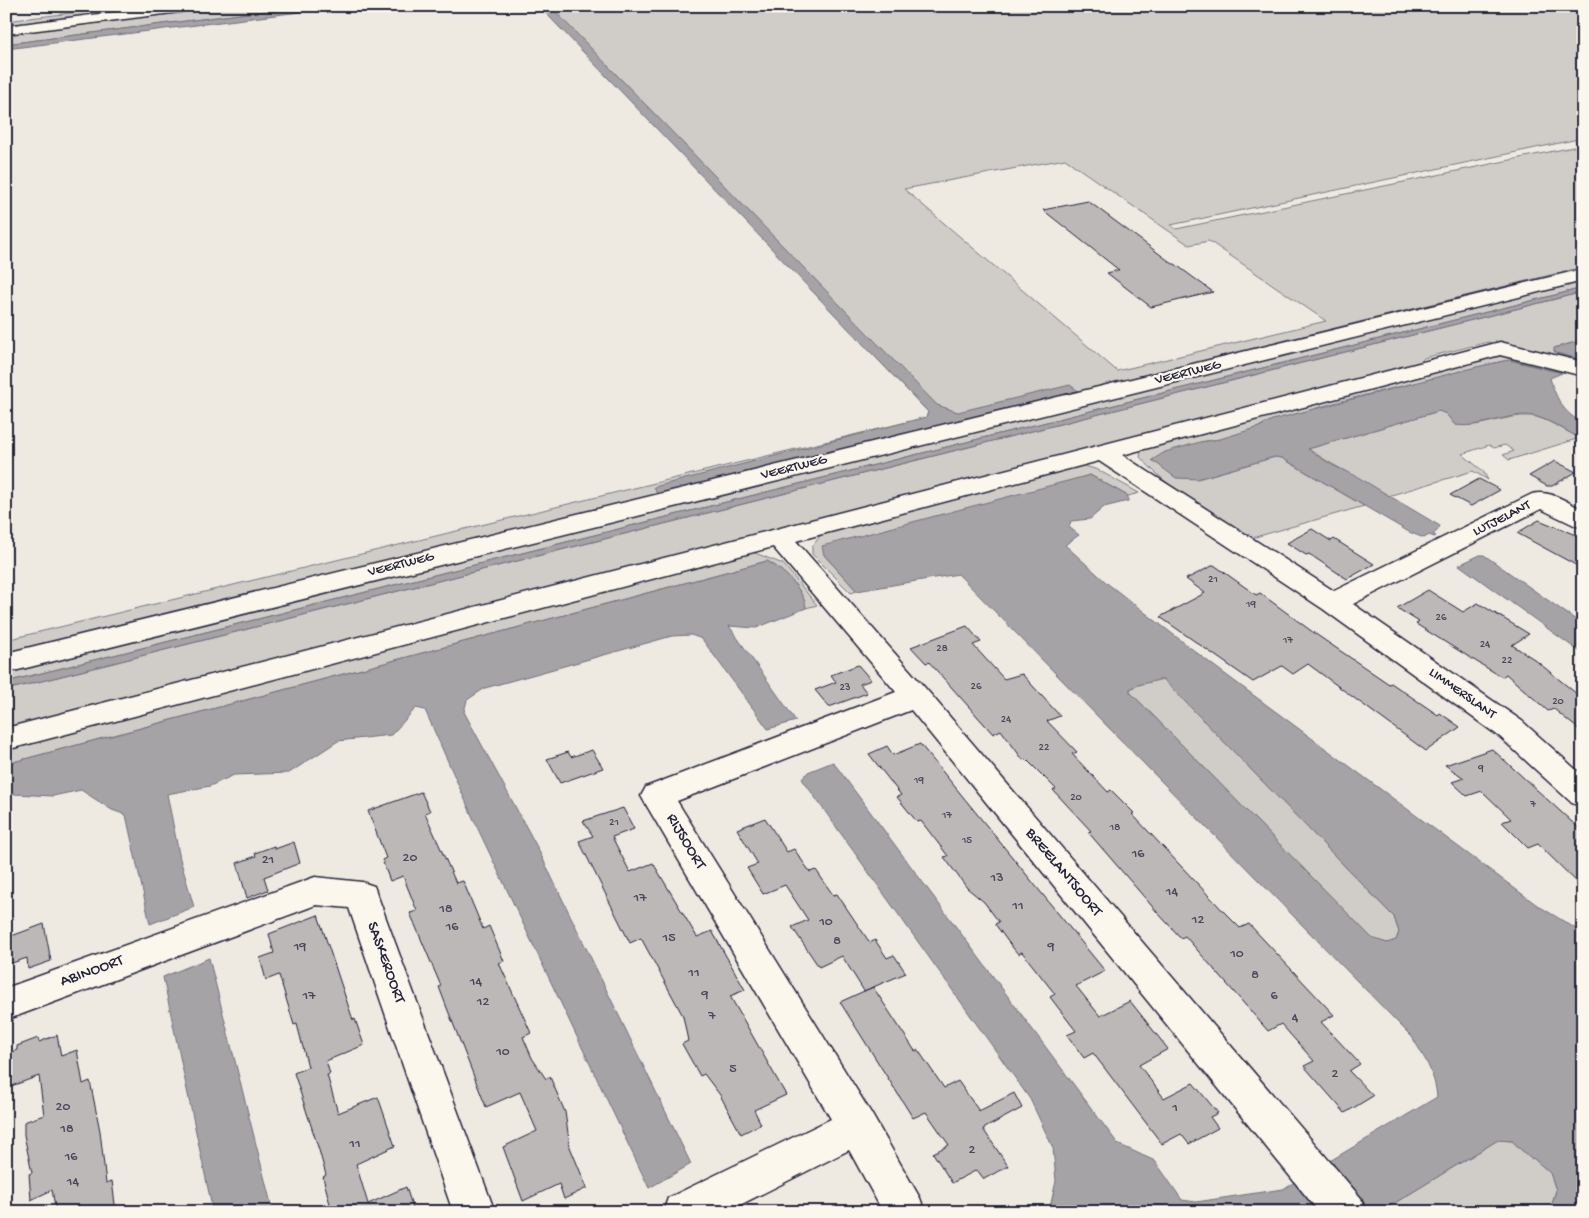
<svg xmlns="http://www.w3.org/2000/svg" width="1589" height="1218" font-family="'Gochi Hand',sans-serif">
	<rect width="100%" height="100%" fill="#eeeae2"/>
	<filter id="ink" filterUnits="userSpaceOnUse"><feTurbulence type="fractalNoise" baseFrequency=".02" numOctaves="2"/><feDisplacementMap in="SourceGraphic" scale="10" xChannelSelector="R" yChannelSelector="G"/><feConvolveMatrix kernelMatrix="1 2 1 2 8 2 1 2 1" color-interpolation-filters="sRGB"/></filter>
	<g filter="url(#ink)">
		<path fill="#d0cdc9" stroke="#797882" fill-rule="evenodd" d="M127 6H165L6 27V21Z
			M217 6H303L6 44V33Z
			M544 6H1583V138L1171 225 1176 229 1583 145V267L6 655V640L932 416ZM1065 159 1189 245 1209 241 1326 321 1117 371 904 189Z
			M1583 280V288L6 682V671Z
			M1583 292V340L1554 348 1556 353 1583 360V364L1488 342 1424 358 1418 364 6 728V690Z
			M1506 355 1570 371C1551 375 1525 359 1503 361L1341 401 1265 423C1248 436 1220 439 1200 442L1197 479 1275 457 1282 458 1364 506 1252 538 1243 540C1209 514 1169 489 1140 457L1142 447 1489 356Z
			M1439 411 1446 413 1455 425C1481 429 1505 414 1531 416 1544 417 1567 432 1580 438L1509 460 1503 455 1514 451 1505 445 1494 448 1489 445 1462 454 1483 471 1488 480 1473 471 1388 496C1361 479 1333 466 1308 449Z
			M1082 465 1098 470 1139 493 1128 496 1090 475 824 555 857 591 851 593 812 554V547L822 533Z
			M750 551 783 564 817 605 806 608C804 590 783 569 767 561L6 764V744Z
			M1163 678 1394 917 1399 932 1396 940 1387 943 1372 939 1130 692V689L1138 685Z
			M1498 1140 1512 1141 1531 1159 1533 1158 1550 1172 1556 1190 1550 1212H1380Z"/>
		<path fill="#a6a3a7" stroke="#716f7c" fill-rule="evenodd" d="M303 6H347L6 49V44Z
			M539 6H550L937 405 958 412 1070 385 1078 391 657 494 654 487 926 417 928 412Z
			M1583 288V292L6 690V682Z
			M1583 340V360L1556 353 1554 351V348Z
			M1509 360 1562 373 1550 378C1556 398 1563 413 1583 423V440C1568 432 1550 420 1534 416 1511 411 1482 429 1455 425L1446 414 1439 411 1308 449 1332 465 1356 476 1440 526 1437 531 1433 534 1436 536 1434 537 1429 535 1424 538 1409 532 1282 458 1275 457 1197 479 1176 478 1152 460 1165 452 1200 442 1220 439 1259 427 1272 420 1476 367Z
			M1090 475 1128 496V501L1104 507 1090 519 1071 521 1069 527 1079 535 1065 545 1108 584 1214 666 1537 905 1583 933V1212H1550L1556 1190 1550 1173 1533 1158 1531 1159 1512 1141 1498 1140 1380 1212H1049L1056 1181 1053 1148 1030 1099 802 779 808 772 833 762 1118 1144 1155 1161 1182 1200 1196 1202 1283 1189 1437 1097C1435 1073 1424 1057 1412 1037L958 574 857 591 824 555 822 546ZM1163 679 1394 917 1399 932 1396 940 1387 943 1372 938 1130 692V689L1138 685Z
			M1480 555H1484L1583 625V654L1459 565Z
			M767 561C782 568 805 591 806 608L756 628 729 626 796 721 768 729 702 639 691 635 672 636 485 688 467 700 464 712 537 847 691 1164 649 1188 478 829 425 710 416 708 391 735 338 741 289 773 234 775 210 786 167 794 180 859 194 907 150 924 126 815 112 810 81 790 53 796 14 794 6 796V764Z
			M209 958 273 1212H213L163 977Z"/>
		<path fill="#bcb8b8" stroke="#22223b" d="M1088 201 1173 264H1175L1213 292 1151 307 1107 273 1119 270 1043 210Z
			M1555 461 1576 472 1552 486H1547L1529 476Z
			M1479 479 1500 490 1471 506 1450 495Z
			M1539 520 1583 538V569L1517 533Z
			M1312 529 1331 541 1334 539 1374 564 1347 579 1309 554 1306 555 1287 543Z
			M1214 565 1256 595 1260 593 1314 633 1389 684 1391 683 1438 715 1440 713 1460 727 1426 751 1308 664 1293 674 1282 666 1253 682 1160 617 1205 593 1186 579Z
			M1428 590 1463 612 1478 603 1529 634 1512 645 1534 659 1583 699V733L1554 709 1548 711 1506 674 1502 677 1477 662 1416 624 1419 622 1397 608Z
			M967 626 981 642 973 645 1004 679 1022 674 1060 716 1047 721 1077 752 1072 754 1108 792 1111 790 1134 813 1132 814 1226 914 1240 928 1249 924 1334 1015 1321 1022 1360 1064 1349 1071 1373 1096 1345 1113 1304 1066 1314 1061 1281 1024 1268 1031 1185 936 1181 938 1157 912 1088 832 1091 831 1053 790 1056 789 1026 759 1023 760 1001 730 993 734 929 662 926 663 911 647Z
			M858 665 871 680 860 684 867 693 829 707 815 690 836 682 831 675Z
			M920 744 1105 971 1076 986 1100 1016 1130 1001 1168 1049 1139 1065 1164 1098 1193 1083 1218 1113 1210 1117 1218 1128 1189 1144 1181 1134 1162 1144 1093 1053 1084 1058 1067 1035 1076 1031 1050 997 1055 994 1022 952 1018 954 1009 943 995 924 999 922 984 902 967 888 944 857 948 856 921 821 917 822 897 797 901 795 869 754 887 746 893 755Z
			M1492 749 1583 832V888L1538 844 1528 848 1502 822 1511 819 1482 791 1467 796 1452 782 1464 778 1445 765Z
			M592 750 603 768 560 783 547 759 568 752 571 757Z
			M421 792 430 811 425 813 456 883 463 881 483 929 489 926 504 961 499 963 531 1033 523 1037 532 1058 546 1079 550 1077 565 1112 570 1147 587 1188 564 1199 559 1184 523 1201 503 1147 537 1131 520 1092 486 1107 447 1008 439 987 441 986 410 913 417 911 403 876 390 881 382 860 386 858 368 811Z
			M623 808 634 829 612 837 630 872 653 863 697 937 712 931 745 990 730 996 786 1095 754 1110 761 1124 741 1134 720 1095 704 1074 700 1076 682 1044 688 1041 683 1016 641 938 630 943 579 841 593 836 583 821Z
			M765 818 787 852 794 849 810 872 816 870 833 895 837 894 870 943 875 940 887 958 894 955 906 973 864 991 842 956 819 967 792 927 808 920 785 885 763 894 747 868 758 864 737 829Z
			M294 842 300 863 264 877 268 890 247 898 237 863 256 856 255 853 274 846 275 849Z
			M318 915 353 1020 355 1019 364 1045 326 1061 330 1074 327 1075 338 1113 378 1097 395 1146 356 1164 368 1204 406 1187 414 1212H332L323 1177 326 1175 319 1150 294 1073 308 1067 297 1024 294 1025 279 975 266 980 260 958 274 953 269 934Z
			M44 924 51 961 28 969 27 958 6 965V938Z
			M873 987 915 1051 918 1050 944 1088 958 1081 979 1111 1014 1093 1022 1108 983 1129 1008 1166 984 1179 977 1170 952 1183 933 1153 949 1145 926 1112 913 1118 840 1002Z
			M57 1035 61 1056 77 1050 83 1084 90 1081 100 1131 106 1183 112 1181 116 1212H56L52 1190 31 1200 29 1174 32 1173 24 1135V1122L44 1115 39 1076 6 1088V1054L17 1050V1046L38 1038 39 1042Z"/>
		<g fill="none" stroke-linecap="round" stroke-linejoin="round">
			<defs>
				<path id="minor" d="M1583 269V281L6 673V653Z
					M1500 342 1583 362V376L1500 355 1122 455 1334 591 1532 494C1550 489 1567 502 1583 510V528L1574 525 1541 509 1353 604 1522 721 1583 776V807L1572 803 1500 737 1323 609 1099 461 796 541 926 689 1361 1198 1366 1212H1319L911 710 677 801 871 1113 920 1198 925 1212H883L849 1150 726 1212H663L668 1198 831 1119 641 796 646 787 896 692 773 547 6 750V728Z
					M315 877 362 882 374 886 495 1212H453L349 908 316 905 6 1020V988Z"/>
				<path id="major" d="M161 6H203L196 10 6 34V26Z"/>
			</defs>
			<use href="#minor" stroke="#22223b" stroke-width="3"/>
			<use href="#major" stroke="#22223b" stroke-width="3"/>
			<use href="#minor" fill="#fbf7ec" fill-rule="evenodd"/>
			<use href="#major" fill="#fbf7ec" fill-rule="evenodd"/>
		</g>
	</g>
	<g text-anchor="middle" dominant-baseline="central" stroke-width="4.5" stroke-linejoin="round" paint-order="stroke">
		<g font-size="11" fill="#48485a">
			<text x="1213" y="580">21</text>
			<text x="1251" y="605">19</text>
			<text x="1441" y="618">26</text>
			<text x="1288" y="641">17</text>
			<text x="1485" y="645">24</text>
			<text x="942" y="649">28</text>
			<text x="1507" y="661">22</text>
			<text x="976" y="687">26</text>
			<text x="845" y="688">23</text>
			<text x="1558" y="702">20</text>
			<text x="1006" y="720">24</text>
			<text x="1044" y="748">22</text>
			<text x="1481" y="769">9</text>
			<text x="919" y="781">19</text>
			<text x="1076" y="798">20</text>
			<text x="1533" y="805">7</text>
			<text x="947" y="816">17</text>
			<text x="614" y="823">21</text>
			<text x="1115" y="828">18</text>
			<text x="967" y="841">15</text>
		</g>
		<g font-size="14" fill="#22223b" stroke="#fbf7ec">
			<text transform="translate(1188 373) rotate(-14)">VEERTWEG</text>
			<text transform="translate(794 468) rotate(-14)">VEERTWEG</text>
			<text transform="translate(1502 519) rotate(-27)">LUTJELANT</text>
			<text transform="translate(401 565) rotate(-14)">VEERTWEG</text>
			<text transform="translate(1462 694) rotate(35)">LIMMERSLANT</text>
		</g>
		<g font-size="14" fill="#48485a">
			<text x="1138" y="854">16</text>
			<text x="410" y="858">20</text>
			<text x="268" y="860">21</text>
			<text x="997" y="878">13</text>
			<text x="1172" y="892">14</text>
			<text x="640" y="898">17</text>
			<text x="1018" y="906">11</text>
			<text x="446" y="909">18</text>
			<text x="1198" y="920">12</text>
			<text x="826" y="922">10</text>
			<text x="452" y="927">16</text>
			<text x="669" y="938">15</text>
			<text x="837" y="941">8</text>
			<text x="300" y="947">19</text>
			<text x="1051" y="947">9</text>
			<text x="1237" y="954">10</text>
			<text x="694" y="973">11</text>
			<text x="1255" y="975">8</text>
			<text x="476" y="982">14</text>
			<text x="705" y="995">9</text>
			<text x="309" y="996">17</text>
			<text x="1274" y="996">6</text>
			<text x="483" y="1002">12</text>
			<text x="712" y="1016">7</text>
			<text x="1295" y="1018">4</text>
			<text x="503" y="1052">10</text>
			<text x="733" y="1069">5</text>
			<text x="1335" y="1074">2</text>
			<text x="63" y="1107">20</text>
			<text x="1175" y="1108">1</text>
			<text x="67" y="1129">18</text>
			<text x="355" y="1144">11</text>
			<text x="972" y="1150">2</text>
			<text x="71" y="1157">16</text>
			<text x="73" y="1182">14</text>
		</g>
		<g font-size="16" fill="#22223b" stroke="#fbf7ec">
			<text transform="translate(685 842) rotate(59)">RIJSOORT</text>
			<text transform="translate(1063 873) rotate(50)">BREELANTSOORT</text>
			<text transform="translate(385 963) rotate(70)">SASKEROORT</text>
			<text transform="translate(92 972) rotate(-20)">ABINOORT</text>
		</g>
	</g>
	<rect width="1589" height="1218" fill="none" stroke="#fbf7ec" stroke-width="25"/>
	<rect x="12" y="12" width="1564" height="1193" fill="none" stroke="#22223b" stroke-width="2" filter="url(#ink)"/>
</svg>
